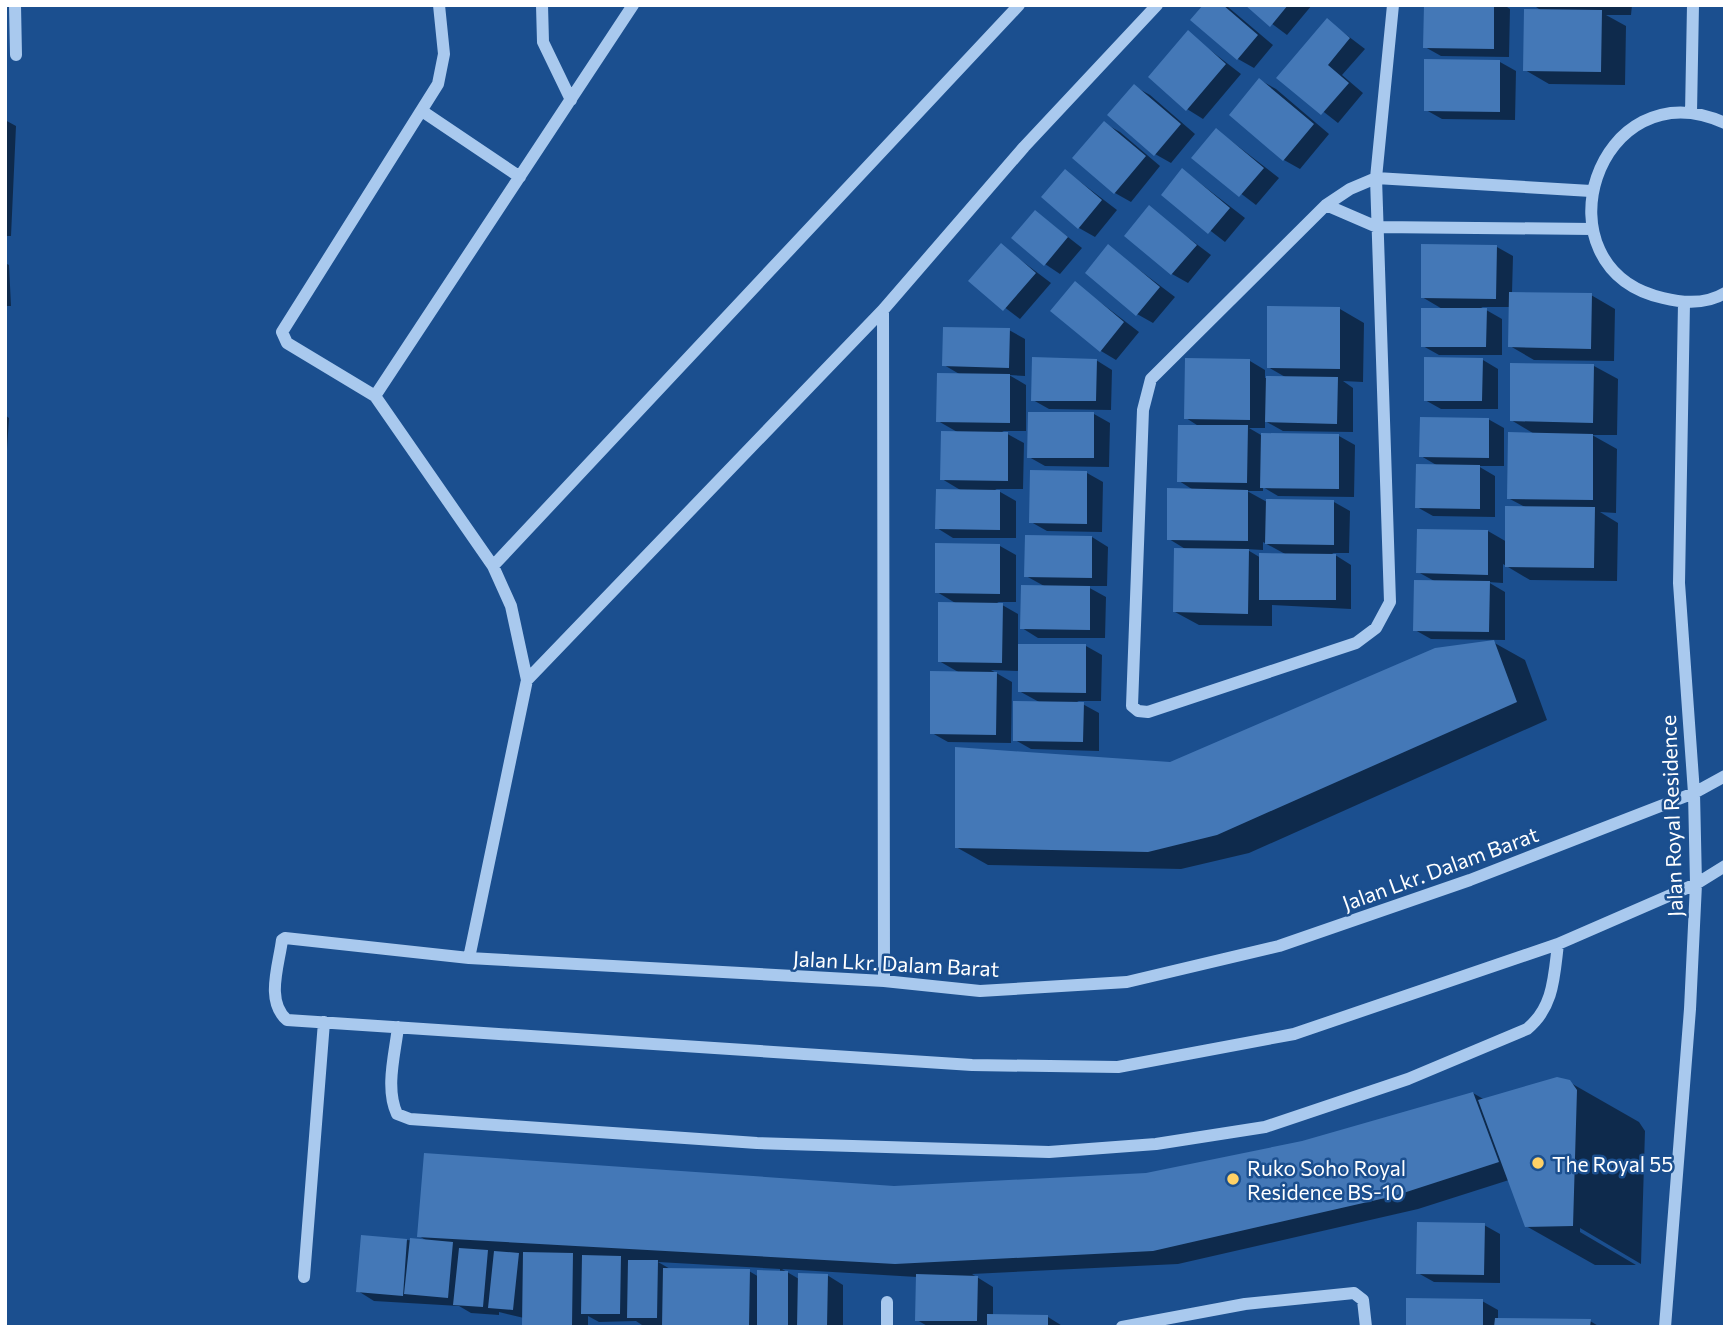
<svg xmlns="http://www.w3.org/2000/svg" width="1730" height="1332" font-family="Commissioner,sans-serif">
	<rect width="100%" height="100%" fill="#1b4f8f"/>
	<path fill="#0007" fill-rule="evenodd" d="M1205 5 1228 7 1273 45 1254 68 1238 59 1192 20Z
		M1247 5H1312L1287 35Z
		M1426 5H1504L1510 9 1509 57 1441 56 1425 47Z
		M1533 5H1632L1631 15H1606L1626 26 1625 85 1549 84 1525 70 1542 11Z
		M1327 20 1365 49 1342 75 1363 93 1338 123 1279 77Z
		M1188 33 1241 74 1203 119 1187 109 1150 77Z
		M1500 62 1516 71 1515 120 1442 119 1426 110Z
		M1260 80 1276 89 1329 134 1300 169 1284 160 1231 115Z
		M1134 86 1150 95 1195 134 1171 163 1155 154Z
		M5 120 16 126 11 236H5Z
		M1104 123 1120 132 1160 166 1131 202 1115 193 1075 158Z
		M1217 130 1279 178 1256 205 1194 158Z
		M1183 170 1245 218 1225 242 1163 194Z
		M1066 171 1117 210 1095 237 1079 228 1044 197Z
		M1149 208 1211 255 1188 283 1172 274 1126 235Z
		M1036 212 1082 248 1060 274 1045 264Z
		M1001 245 1051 283 1020 319 970 281Z
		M1109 247 1175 297 1153 323 1137 314Z
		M1497 247 1513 256 1512 293 1591 295 1615 309 1614 361 1534 360 1510 346V307H1481L1502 319V355H1439L1423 346 1444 310 1422 297Z
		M5 263 9 265 11 306H5Z
		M1075 283 1139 332 1116 360 1101 351Z
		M1269 308 1340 309 1364 323 1363 382 1343 381 1353 388V432L1283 431 1265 421V428H1249L1261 435 1339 436 1355 445 1354 497 1278 496 1263 487V491H1247L1267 502H1334L1350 511 1349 553H1332L1351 565V609L1272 605V626L1199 625 1175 612 1187 550 1169 539 1195 491 1179 481 1200 427 1186 418 1250 361 1265 370V378H1287L1268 367ZM1263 542 1287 555 1261 558 1246 549 1263 550Z
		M1009 330 1025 339V376L1009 375 1026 385V431H1002L1024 443 1023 489H995L1016 501V538H953L937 528 962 491 942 479 959 433 938 421 961 375 944 365Z
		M1096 360 1112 370 1111 410 1049 409 1033 400Z
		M1483 360 1498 369V409H1441L1425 400Z
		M1594 366 1618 379 1617 435H1592L1617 449 1616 513 1600 512 1618 523 1617 581 1530 580 1503 564V583L1488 582 1505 592V640L1431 639 1415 630 1436 582 1418 572 1488 531 1507 542 1527 508 1508 498 1536 435 1511 420Z
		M1094 414 1110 423 1109 467 1045 466 1029 457Z
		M5 415 9 418 7 449H5Z
		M1488 419 1504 428V466H1478L1495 476V517L1433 516 1417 507 1438 466 1421 456Z
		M1087 473 1103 482 1102 532 1047 531 1031 522Z
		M1092 537 1108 547 1107 586H1086L1106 597 1105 638H1038L1022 628 1046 587 1026 576Z
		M1000 546 1016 555V602H997L1018 614V645L1086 646 1102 655 1101 701H1077L1099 713V751L1031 749 1015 740 1041 703 1019 691 1020 671 991 670 1012 682 1011 743 948 742 932 733 960 673 939 661 957 604 937 592Z
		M1491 641 1525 660 1547 720 1249 853 1181 869 988 865 956 847Z
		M1569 1082 1639 1122 1645 1131 1641 1264 1580 1228V1232L1636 1265H1595L1526 1226 1509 1180 1418 1209 1178 1264 972 1274 993 1287V1316L1048 1317 1064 1327H929L917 1320V1277L782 1269 799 1279 827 1275 843 1285V1327H645L636 1321 599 1322 588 1316V1327H528L524 1324V1318L499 1312V1315L471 1313 459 1306 374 1301 358 1291 407 1240 429 1242 419 1236 894 1187 1147 1174 1302 1143 1473 1093 1485 1100ZM658 1262 780 1269V1272L759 1277 749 1271 672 1270Z
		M1484 1225 1500 1234V1283L1434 1282 1418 1273Z
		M1482 1301 1498 1310V1320L1590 1321 1600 1327H1407Z"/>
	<path fill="#4478b7" d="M1203 5H1223L1258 35 1237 60 1190 20Z
		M1245 5H1288L1270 27Z
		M1424 5H1494V49L1423 48Z
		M1524 9 1602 10 1601 72 1523 71Z
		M1327 18 1350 38 1328 65 1349 83 1321 115 1276 78Z
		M1188 30 1226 64 1186 111 1148 77Z
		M1424 59 1500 60V112L1424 111Z
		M1259 78 1314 124 1283 161 1229 115Z
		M1134 84 1181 124 1154 156 1107 115Z
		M1104 121 1146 156 1114 194 1072 158Z
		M1216 128 1264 168 1239 197 1191 158Z
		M1182 168 1230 208 1208 234 1161 195Z
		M1065 169 1102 200 1078 229 1041 197Z
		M1149 205 1197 245 1171 275 1124 236Z
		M1035 210 1068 237 1044 266 1011 238Z
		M1001 243 1036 273 1003 311 968 281Z
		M1108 244 1160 287 1136 316 1085 273Z
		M1421 244 1497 245 1496 299 1421 298Z
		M1075 281 1124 322 1100 352 1050 311Z
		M1509 292 1592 293 1591 349 1508 347Z
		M1267 306 1340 307V369L1267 368Z
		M1421 308H1487L1486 347H1421Z
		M943 327 1010 328 1009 368 942 366Z
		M1032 357 1097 359 1096 401H1031Z
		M1424 357 1483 358 1482 401H1424Z
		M1185 358 1250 359V420L1184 419Z
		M1510 363 1594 364 1593 423 1510 421Z
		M937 373 1010 374V423L936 422Z
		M1266 376 1338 377 1337 424 1265 422Z
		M1028 412H1094V458H1027Z
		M1420 417 1489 418V458L1419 457Z
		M1178 425H1248L1247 483 1177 482Z
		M941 431 1008 432V481L940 480Z
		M1508 432 1593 434V500L1507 499Z
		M1261 433 1339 434V489L1260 488Z
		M1416 464 1480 465V509L1415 508Z
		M1030 470 1087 471V524L1029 523Z
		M1167 488 1248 490V541L1167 540Z
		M936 489 1000 490V530L935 529Z
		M1266 499 1334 500V545L1265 544Z
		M1505 506 1595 507 1594 568 1505 567Z
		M1417 529 1488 530V575L1416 573Z
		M1025 535 1092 536V578L1024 577Z
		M935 543 1000 544V594L935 593Z
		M1174 548 1249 549 1248 614 1173 612Z
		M1259 553 1336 554V600H1259Z
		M1414 580 1490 581 1489 632 1413 631Z
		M1021 585 1090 586V630L1020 629Z
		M938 602 1003 603 1002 663 938 662Z
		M1494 640 1517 702 1217 835 1148 852 955 848V747L1170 762 1435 648Z
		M1018 644H1086V693L1018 692Z
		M930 671 997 672 996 735 930 734Z
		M1013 701 1084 702 1083 742 1013 741Z
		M1557 1077 1570 1080 1577 1090 1573 1226 1525 1227 1478 1100Z
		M1473 1092 1499 1162 1394 1196 1153 1251 895 1264 417 1237 424 1153 894 1186 1146 1173 1302 1141Z
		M1417 1222 1485 1223 1484 1275 1416 1274Z
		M361 1235 407 1239 403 1296 356 1292Z
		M410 1238 453 1242 448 1298 404 1294Z
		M459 1248 488 1250 483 1307 453 1305Z
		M494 1251 519 1253 513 1310 488 1308Z
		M523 1252 573 1253 572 1326 522 1325Z
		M582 1255 621 1256 620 1314H581Z
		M628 1260H658L657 1318H627Z
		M663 1268 750 1269 749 1327H662Z
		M757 1270 788 1271V1327H757Z
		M798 1273 828 1274 827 1327H797Z
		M916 1274 978 1276 977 1321H915Z
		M1406 1298 1483 1299V1327H1406Z
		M987 1314 1048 1315V1327H987Z
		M1495 1318 1591 1319 1590 1327H1494Z"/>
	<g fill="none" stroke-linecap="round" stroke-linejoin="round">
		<path stroke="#a9c9ee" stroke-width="12" d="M15 5 16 55
			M439 5 444 54 438 84 282 332 287 343 375 396 493 566 511 606 527 680 469 958
			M542 5 543 42 571 100
			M1393 5 1376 178 1390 602 1376 628 1356 643 1148 712 1138 711 1132 706 1143 410 1151 379 1326 205 1350 189 1376 178 1591 191
			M422 111 520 177
			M1691 113 1693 5
			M1725 123C1597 65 1532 268 1663 298 1683 303 1707 304 1725 293
			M1326 205 1377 227 1592 229
			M375 396 633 5
			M493 566 1019 5
			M527 680 883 310
			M1725 776 1694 793 1470 880 1279 946 1127 982 980 991 884 981 469 958 285 938 282 940C279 965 265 1001 287 1020L972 1065 1118 1067 1294 1034 1558 944 1696 884 1725 866
			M884 981 883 310 1024 147 1157 5
			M398 1027C395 1054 385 1088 397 1114L410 1119 757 1143 1049 1152 1156 1144 1265 1127 1408 1079 1527 1029C1554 1007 1554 976 1558 944
			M304 1277 324 1022
			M887 1327V1302
			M1122 1327 1245 1304 1354 1293 1363 1300 1366 1327
			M1665 1327 1690 1009 1696 884 1694 793 1679 583 1684 303"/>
	</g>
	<g fill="#ffd166" stroke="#1b4f8f" stroke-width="2.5">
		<circle cx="1538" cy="1163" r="7"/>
		<circle cx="1233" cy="1179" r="7"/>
	</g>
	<g text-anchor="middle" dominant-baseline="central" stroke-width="5" stroke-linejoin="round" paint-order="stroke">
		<g font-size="21" fill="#fff" stroke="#1b4f8f">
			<text transform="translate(1671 816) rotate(-92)">Jalan Royal Residence</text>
			<text transform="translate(1440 868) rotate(-20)">Jalan Lkr. Dalam Barat</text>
			<text transform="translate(896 963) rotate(3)">Jalan Lkr. Dalam Barat</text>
		</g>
		<g font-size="21" fill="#fff" stroke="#1b4f8f" text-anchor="start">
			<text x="1552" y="1163">The Royal 55</text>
			<text x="1247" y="1167">Ruko Soho Royal<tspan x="1247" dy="24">Residence BS-10</tspan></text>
		</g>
	</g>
	<rect width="1730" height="1332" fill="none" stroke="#ffffff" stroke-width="14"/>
</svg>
